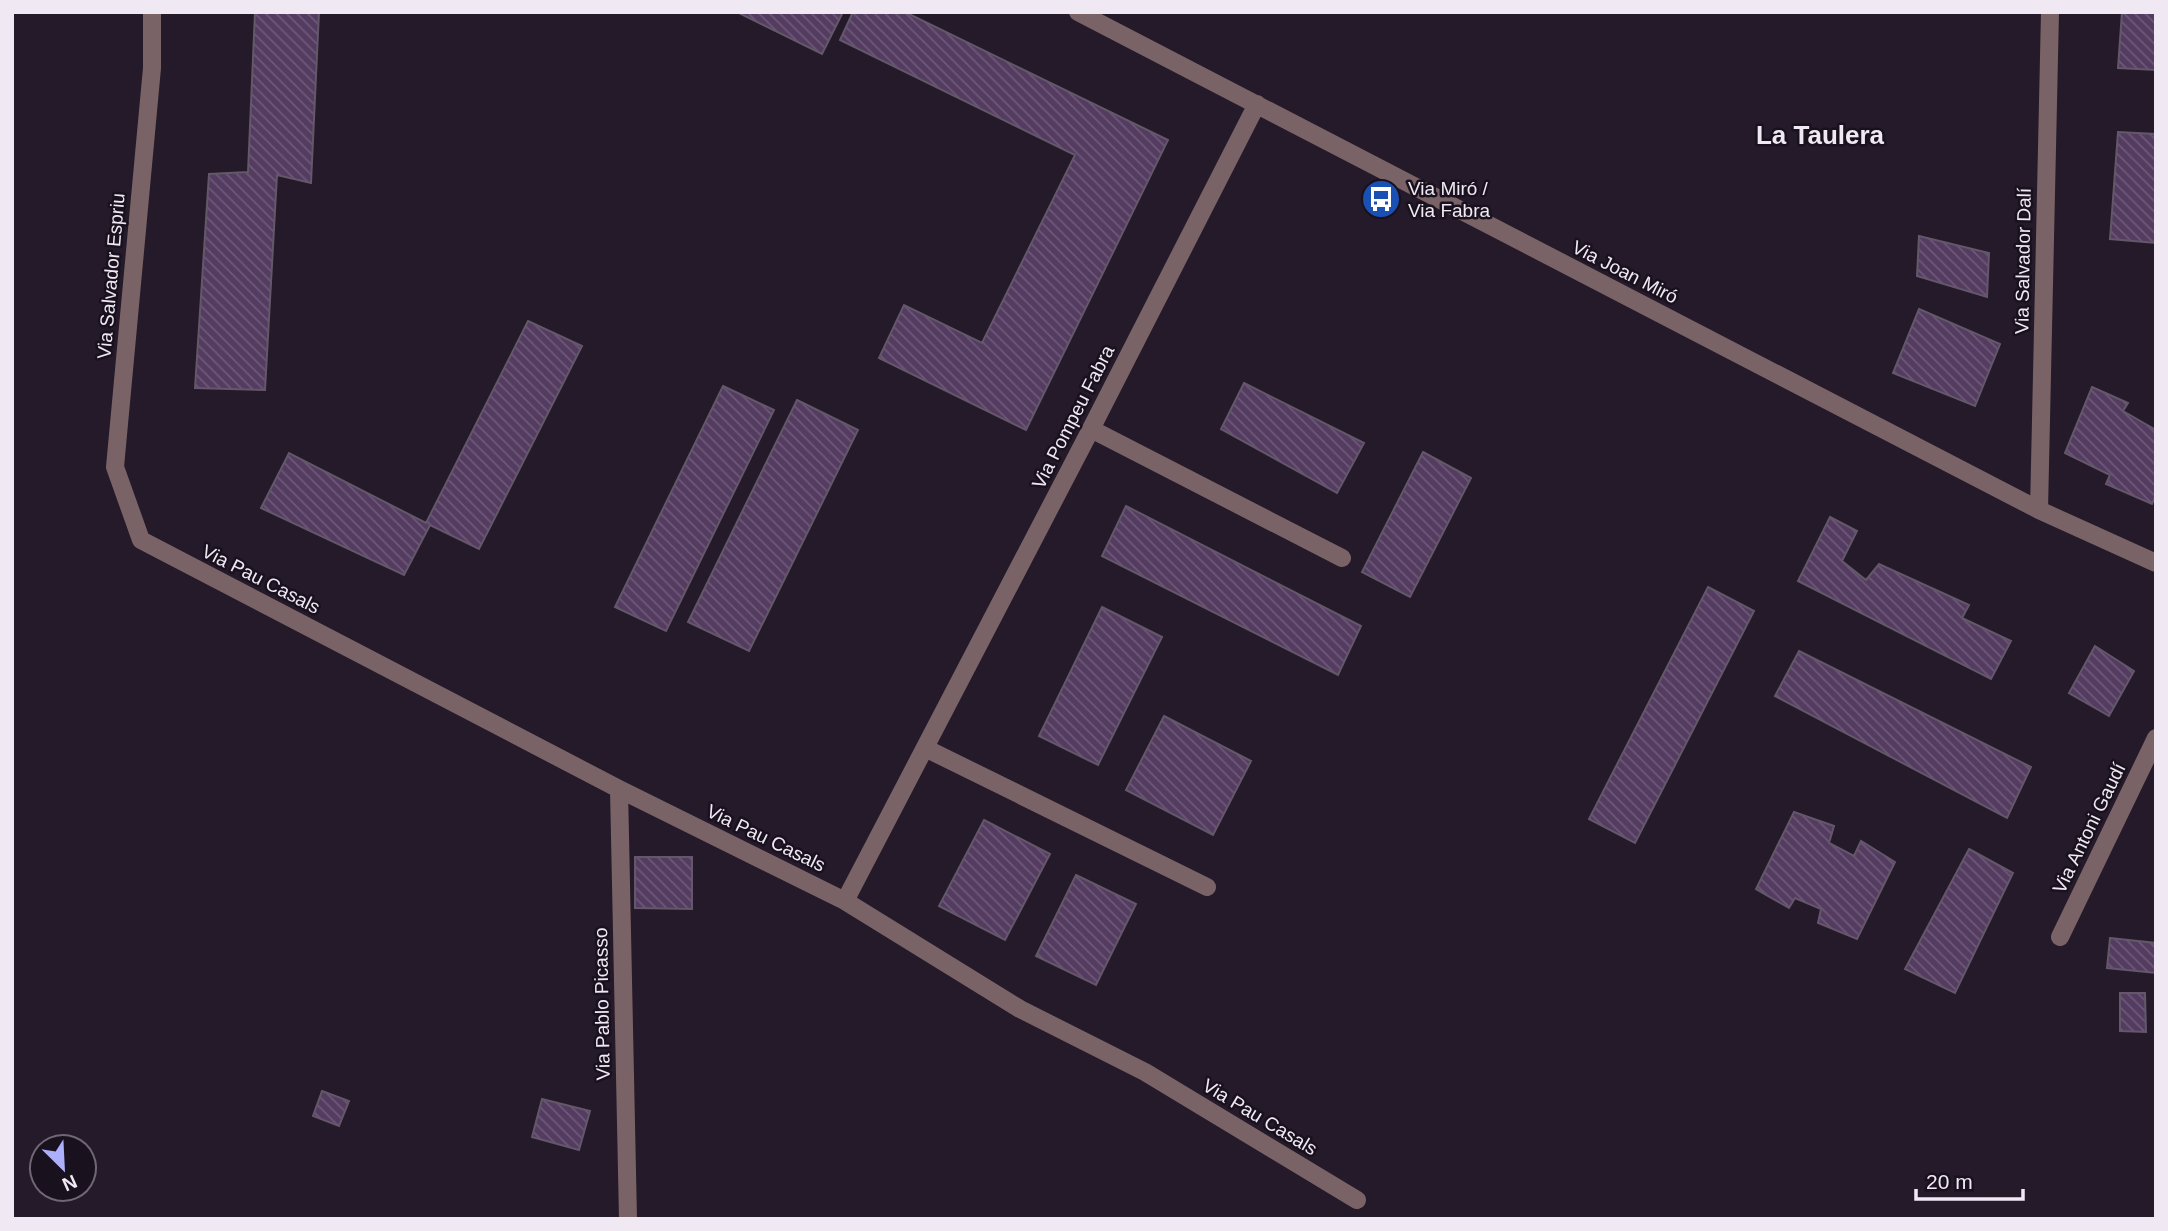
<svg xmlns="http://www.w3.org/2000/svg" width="2168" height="1231" font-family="Arial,sans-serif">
	<defs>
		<pattern id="building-back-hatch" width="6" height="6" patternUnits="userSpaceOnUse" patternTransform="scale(1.75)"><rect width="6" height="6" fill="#543c61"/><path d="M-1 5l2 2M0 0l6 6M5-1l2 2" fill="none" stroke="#6d5878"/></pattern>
	</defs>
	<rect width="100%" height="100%" fill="#241a29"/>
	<path fill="url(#building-back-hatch)" stroke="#635769" stroke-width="2" d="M255 12H319L311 183 277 175 265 390 195 388 209 174 248 172Z
		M737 12H843L822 54Z
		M853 12H905L1168 140 1026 430 879 358 904 305 982 343 1075 155 840 40Z
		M2122 12H2156V70L2118 68Z
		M2118 132 2156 134V243L2110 239Z
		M1919 236 1989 253 1987 297 1917 276Z
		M1919 309 2000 344 1975 406 1893 373Z
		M528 321 582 346 479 549 430 525 404 575 261 508 289 453 426 523Z
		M1244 383 1364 443 1337 493 1221 429Z
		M723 386 774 410 666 631 615 607Z
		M2092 387 2128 403 2123 411 2156 430V495L2152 504 2106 484 2110 475 2065 453Z
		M797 400 858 430 749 651 688 622Z
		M1423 452 1471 478 1410 597 1362 572Z
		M1126 506 1361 626 1338 675 1102 556Z
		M1830 517 1857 531 1842 561 1866 580 1879 564 1969 605 1962 618 2011 641 1991 679 1798 581Z
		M1708 587 1754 611 1635 843 1589 819Z
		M1102 607 1162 637 1098 765 1039 736Z
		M2095 646 2134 671 2109 716 2069 693Z
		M1799 651 2031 767 2007 818 1775 696Z
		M1164 716 1251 761 1213 835 1126 790Z
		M1794 812 1834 826 1829 843 1854 856 1861 841 1895 862 1857 939 1818 923 1821 909 1795 898 1789 908 1756 889Z
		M984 820 1050 854 1005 940 939 906Z
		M1969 849 2013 873 1955 993 1905 969Z
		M635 857H692V909L635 908Z
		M1076 875 1136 904 1096 985 1036 956Z
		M2110 938 2156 943V973L2107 968Z
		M2120 993H2145L2146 1032 2120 1031Z
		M322 1091 349 1101 339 1126 313 1116Z
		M542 1099 590 1111 579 1150 532 1137Z"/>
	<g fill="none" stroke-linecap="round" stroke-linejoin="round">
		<path stroke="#7a6366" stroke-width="18" d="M152 12V68L115 467 141 540 619 789 845 901 1020 1009 1145 1072 1357 1200
			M1078 12 2039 510 2156 563
			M1091 429 1342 558
			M2039 510 2050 12
			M925 748 1207 887
			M619 789 628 1219
			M845 901 1091 429 1257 104
			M2060 937 2156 738"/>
	</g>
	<defs>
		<symbol id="bus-disc" viewBox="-11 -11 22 22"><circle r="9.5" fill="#1a4fb4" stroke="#1a111f"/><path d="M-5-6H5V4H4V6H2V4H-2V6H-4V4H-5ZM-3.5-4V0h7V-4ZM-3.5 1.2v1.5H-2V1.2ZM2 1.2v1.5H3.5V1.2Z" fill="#fff"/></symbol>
	</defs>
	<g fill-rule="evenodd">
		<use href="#bus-disc" x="1359" y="177" width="44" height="44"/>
	</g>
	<g text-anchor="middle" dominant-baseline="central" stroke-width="5" stroke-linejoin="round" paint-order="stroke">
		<g font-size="19" fill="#f0e9f4" stroke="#1a111f" text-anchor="start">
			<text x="1408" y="188">Via Miró /<tspan x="1408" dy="22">Via Fabra</tspan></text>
		</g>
		<g font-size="19" fill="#f0e9f4" stroke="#1a111f">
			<text transform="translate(2023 261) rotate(-89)">Via Salvador Dalí</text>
			<text transform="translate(1625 272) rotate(27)">Via Joan Miró</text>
			<text transform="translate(111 276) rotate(-85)">Via Salvador Espriu</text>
			<text transform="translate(1073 417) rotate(-63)">Via Pompeu Fabra</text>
			<text transform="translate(261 579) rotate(27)">Via Pau Casals</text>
			<text transform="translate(2089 828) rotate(-64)">Via Antoni Gaudí</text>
			<text transform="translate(766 838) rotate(26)">Via Pau Casals</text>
			<text transform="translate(602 1004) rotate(-91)">Via Pablo Picasso</text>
			<text transform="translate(1260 1117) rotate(31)">Via Pau Casals</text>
		</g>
		<g font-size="26" font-weight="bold" fill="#f0e9f4" stroke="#1a111f">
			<text x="1820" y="135">La Taulera</text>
		</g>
	</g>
	<rect width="2168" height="1231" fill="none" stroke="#f0e9f4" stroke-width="28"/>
	<g transform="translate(63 1168) rotate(156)"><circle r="33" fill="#1a111f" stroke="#706774" stroke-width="2"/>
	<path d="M0-5L12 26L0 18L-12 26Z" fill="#acaffb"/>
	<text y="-10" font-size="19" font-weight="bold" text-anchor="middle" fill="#f0e9f4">N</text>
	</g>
	<path d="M1916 1189v10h107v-10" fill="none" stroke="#f0e9f4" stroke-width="3.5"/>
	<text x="1926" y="1189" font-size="21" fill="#f0e9f4" stroke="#1a111f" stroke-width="5" paint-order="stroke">20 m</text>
</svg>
